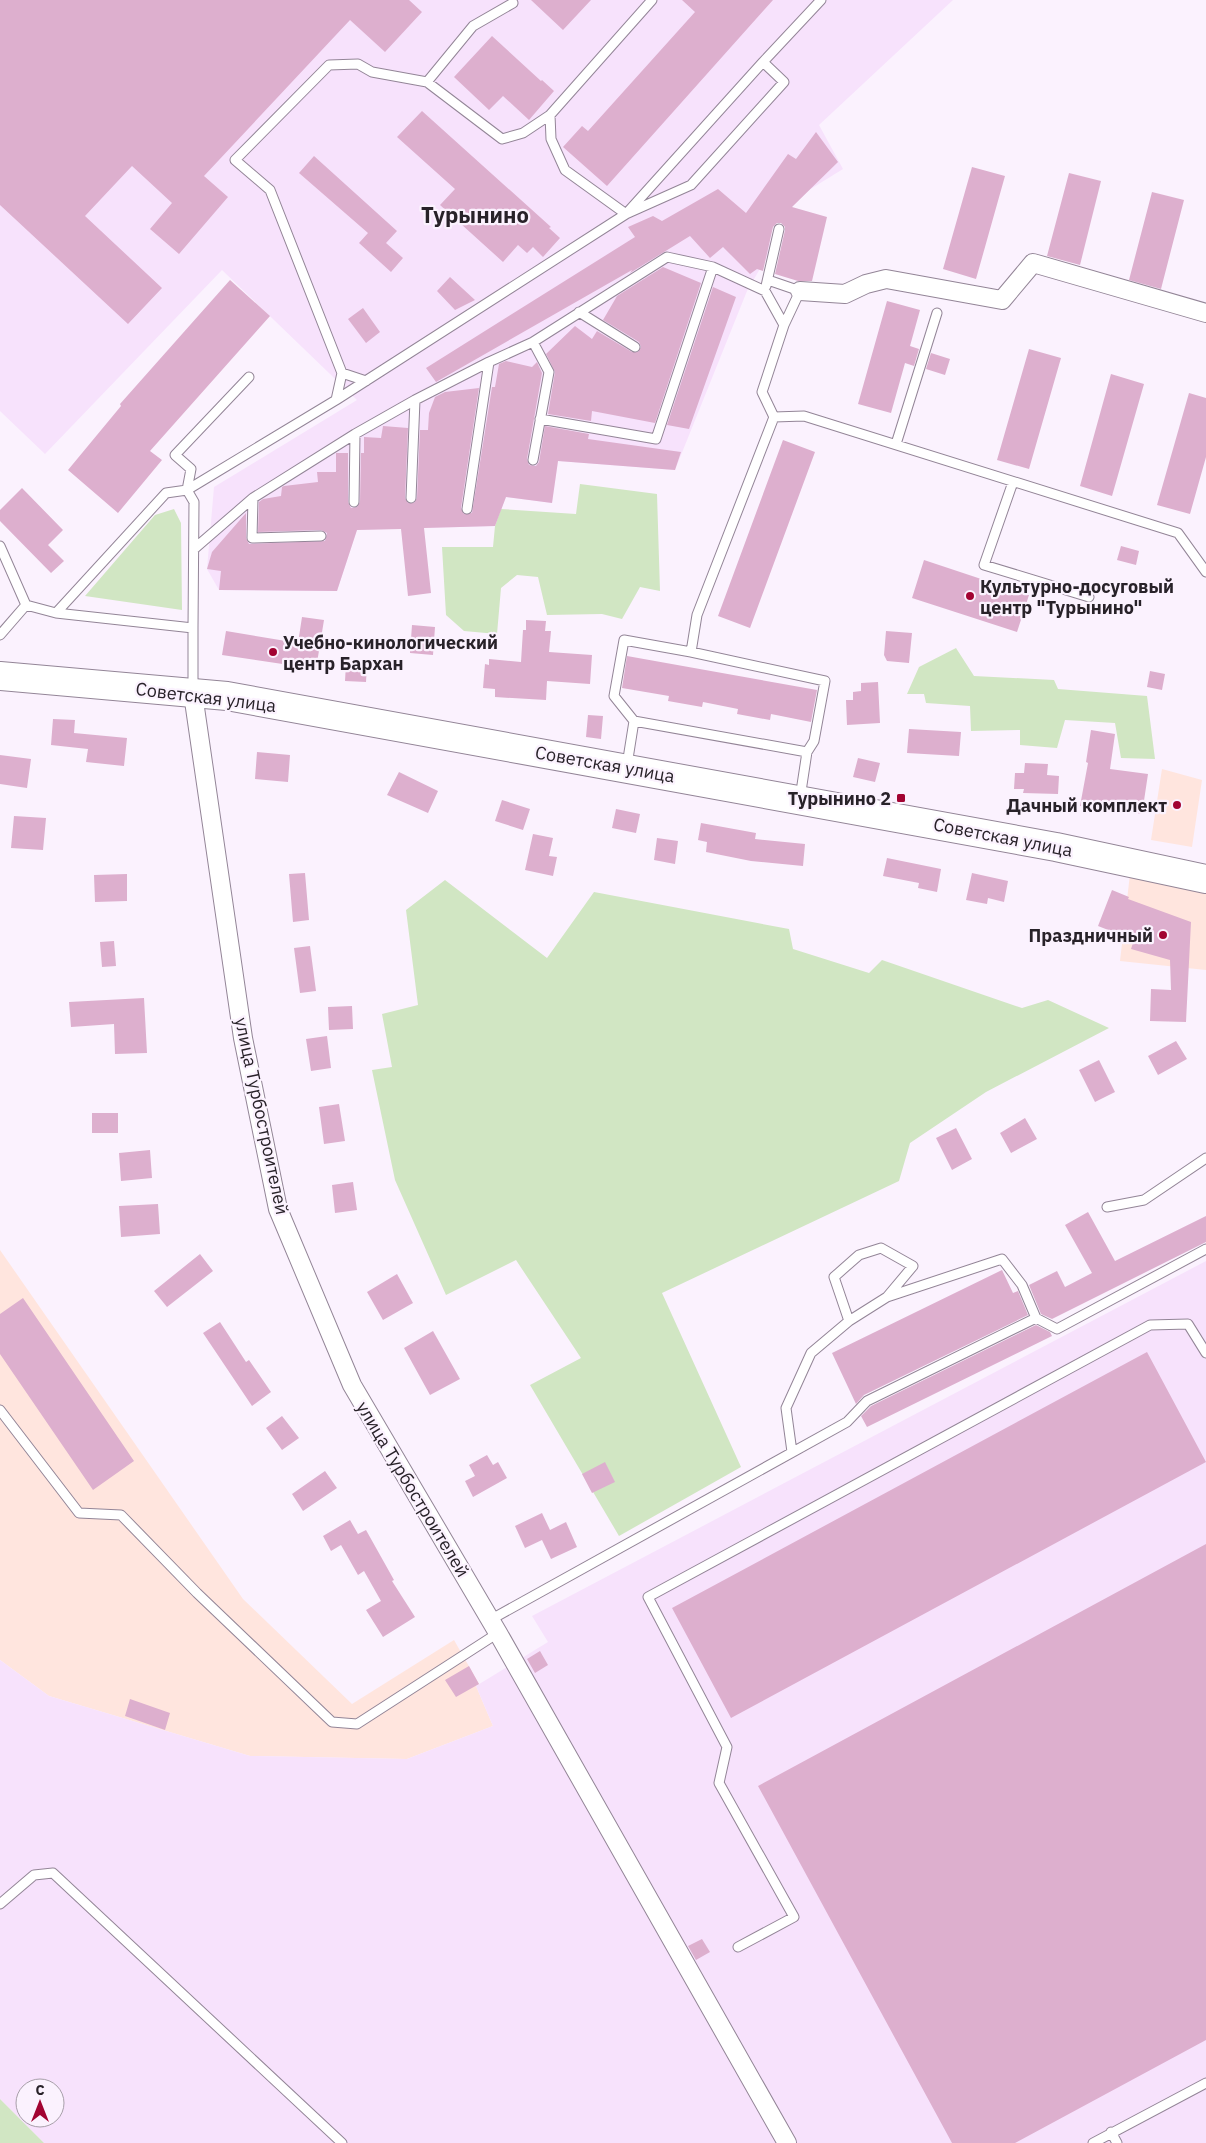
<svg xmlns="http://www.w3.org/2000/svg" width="1206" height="2143" font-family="'IBM Plex Sans',sans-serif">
	<rect width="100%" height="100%" fill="#fbf2fe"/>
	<path fill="#ffe5de" d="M1162 769 1202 780 1192 847 1151 840Z
		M1130 874 1206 890V970L1120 961Z
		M0 1250 243 1599 352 1704 454 1640 479 1684 476 1686 493 1726 407 1759 250 1756 49 1696 0 1660Z"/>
	<path fill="#f7e2fc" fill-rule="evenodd" d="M0 0H953L819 125 843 169 809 190 758 227 774 245 747 291 675 470 558 461 552 503 506 497 495 526 357 530 337 591 219 590 207 569 214 487 357 400 222 270 45 454 0 411Z
		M1206 1261V2143H44L0 2099V1660L49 1696 250 1756 407 1759 493 1726 476 1686 548 1642 532 1616ZM25 2088H55V2118H25Z"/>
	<path fill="#d1e6c3" d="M580 484 657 494 660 591 640 587 622 619 602 614 547 615 538 577 517 575 501 588 497 634 464 631 446 615 442 547H493L495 526 501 509 576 514Z
		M174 509 181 523 182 610 85 596 155 515Z
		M956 648 974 676 1054 680 1058 689 1147 696 1155 759 1121 758 1115 723 1065 720 1057 748 1020 745V730L971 731 970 706 926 703 924 694H907L919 667Z
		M445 880 547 958 594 892 789 929 793 949 869 973 882 960 1022 1008 1048 1000 1109 1028 986 1092 910 1143 899 1181 662 1293 741 1467 619 1536 530 1385 581 1358 516 1260 446 1295 395 1180 372 1070 392 1067 382 1014 418 1005 406 910Z
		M0 2099 44 2143H0Z"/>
	<path fill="#ddafce" d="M0 0H409L422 12 385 52 350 20 204 176 228 197 179 254 150 229 172 203 132 166 85 216 162 288 128 324 0 205Z
		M531 0H591L563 30Z
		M682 0H773L607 186 563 147 582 126 588 131 695 12Z
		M492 36 541 81 542 80 554 91 529 120 503 96 489 110 454 77Z
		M422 111 551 227 549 228 560 238 543 257 533 247 527 253 518 245 503 262 440 205 455 189 397 137Z
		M816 132 838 162 792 207 827 217 812 281H798L775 274 785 230V227L781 223H777L773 227 763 271 757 269 750 274 723 247 710 258 690 236 630 273 632 270 436 382 426 368 635 237 628 227 653 216 662 221 718 189 746 213 788 154 796 159Z
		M314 156 397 231 386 243 403 258 391 272 359 243 368 233 299 173Z
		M972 167 1005 176 976 279 943 269Z
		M1069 173 1101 181 1080 265 1047 256Z
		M1152 192 1184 200 1161 289 1129 280Z
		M663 267 701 283 655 423 592 411 591 421 548 414 555 372 546 354 575 326 592 339 597 331 632 352H638L641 347 639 342 603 320 617 296Z
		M450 277 475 300 455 310 437 291Z
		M230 280 270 316 150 451 162 460 118 513 68 470 121 406 120 404Z
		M713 287 736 297 689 429 667 425Z
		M887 301 920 310 910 346 919 349 914 366 905 363 891 413 858 404Z
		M363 308 380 332 366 343 348 319Z
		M1029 349 1061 358 1029 469 997 460Z
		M931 353 950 359 945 375 926 369Z
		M506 361 532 367 537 362 542 373 527 459 529 465 536 466 539 462 545 426 589 434 588 439 681 452 675 470 558 461 552 503 506 497 495 526 424 528 431 593 408 596 401 529 357 530 337 591 219 590 221 571 207 569 212 552 246 513V538L249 544 325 541 327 533 321 530 258 532 259 502 263 499 281 496 282 487 284 486 318 482 317 472H336V453H348V502L351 508 357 507 360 502 361 453H364V437L381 438 383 426 408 428 405 498 408 503H414L417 498 420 430H428L429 413 435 397 445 392 479 388 461 508 464 514 472 513 492 387H495L499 364Z
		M1111 374 1144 384 1112 496 1080 486Z
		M1189 393 1206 398V457L1190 514 1157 505Z
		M783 440 815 452 750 628 718 616Z
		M22 488 63 530 48 545 64 561 51 573 0 521V510Z
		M1121 546 1139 551 1136 565 1117 560Z
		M924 560 1029 595 1017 632 912 598Z
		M302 617 324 620 316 669 222 655 226 631 298 643Z
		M526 620 546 621 545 631H551L549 652 592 655 590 684 547 681 546 700 495 697V689L483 688 485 664 489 665V659L521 662 523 630H526Z
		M412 625 435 627 433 655 410 653Z
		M886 631 912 633 909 663 887 661 884 655Z
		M627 656 817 690 811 722 771 714 770 720 737 714 738 709 703 702 702 707 668 701 669 696 622 688Z
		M346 664 367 665 366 682 345 681Z
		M1150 671 1165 674 1162 690 1147 687Z
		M878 682 880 723 847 725 846 700H853V692L861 691V683Z
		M588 715 603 716 601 739 586 737Z
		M53 719 75 720 74 733 127 738 124 766 86 762 88 749 51 745Z
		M909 729 961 732 959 756 907 753Z
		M1091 730 1115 734 1110 769 1148 774 1142 814 1112 809 1111 811 1080 806 1088 763 1086 762Z
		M257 752 290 755 288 782 255 779Z
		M0 755 31 759 27 788 0 784Z
		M858 758 880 763 875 782 853 777Z
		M1025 763 1048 764 1047 775 1059 776 1058 794 1023 793 1024 789H1014L1015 773H1024Z
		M399 772 438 791 428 813 387 795Z
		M502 800 530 809 523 830 495 821Z
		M616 809 640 814 636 833 612 828Z
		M14 816 46 818 43 850 11 848Z
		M701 823 756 833 755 839 805 844 803 866 751 861 706 852 707 842 698 840Z
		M533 834 553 838 549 856 557 857 553 876 525 870Z
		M657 838 678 841 675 864 654 860Z
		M887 858 941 869 937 892 918 888 919 883 883 876Z
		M305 873 309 920 293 922 289 874Z
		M972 873 1008 881 1004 902 988 898 987 904 966 900Z
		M127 874V901L95 902 94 875Z
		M1112 890 1129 897 1128 899 1191 922 1186 1022 1150 1021 1151 989 1171 990 1170 960 1131 949 1134 940 1098 926Z
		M114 941 116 966 102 967 100 942Z
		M310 946 316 991 300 993 294 948Z
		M144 998 147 1053 115 1054 114 1024 71 1027 69 1002Z
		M352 1006 353 1029 329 1030 328 1007Z
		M327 1036 331 1068 311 1071 306 1039Z
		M1176 1041 1187 1059 1158 1075 1148 1056Z
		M1099 1060 1115 1092 1095 1102 1079 1070Z
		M339 1104 345 1141 324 1144 319 1107Z
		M92 1113H118V1133H92Z
		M1025 1118 1037 1139 1011 1153 1000 1133Z
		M956 1128 972 1159 952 1170 936 1138Z
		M150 1150 152 1178 121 1181 119 1153Z
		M353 1182 357 1210 335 1213 332 1185Z
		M158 1204 160 1234 121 1237 119 1206Z
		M1088 1212 1115 1261 1206 1216V1242L1052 1319 1041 1314 1029 1285 1057 1271 1065 1287 1092 1273 1065 1225Z
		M200 1254 213 1271 167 1307 154 1291Z
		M1002 1270 1013 1293 1018 1291 1028 1315 864 1395 856 1404 832 1353Z
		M397 1274 413 1303 383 1320 367 1292Z
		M23 1298 134 1461 93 1490 0 1354V1314Z
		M220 1322 246 1362 249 1360 271 1392 252 1406 203 1333Z
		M1036 1325 1050 1332 1052 1336 867 1427 861 1416 871 1406Z
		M433 1331 460 1379 430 1395 404 1348Z
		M1147 1352 1206 1462 731 1718 672 1608Z
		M282 1416 299 1438 282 1450 266 1428Z
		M487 1455 493 1465 498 1462 507 1478 473 1497 465 1481 475 1476 469 1465Z
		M605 1462 615 1482 592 1493 582 1474Z
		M325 1471 337 1488 303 1511 292 1494Z
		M542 1513 550 1530 566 1522 577 1547 551 1559 542 1540 525 1548 515 1526Z
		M350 1520 358 1534 366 1530 394 1580 392 1581 415 1617 383 1637 366 1610 381 1601 364 1571 358 1575 341 1545 331 1551 323 1536Z
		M1206 1544V2040L1015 2143H952L758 1786Z
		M540 1651 548 1665 535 1673 527 1659Z
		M469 1666 479 1684 456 1697 445 1680Z
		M130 1699 170 1713 165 1730 125 1716Z
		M702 1939 710 1952 696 1960 688 1946Z"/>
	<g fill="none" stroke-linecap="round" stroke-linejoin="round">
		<defs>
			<path id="lane" d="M763 62 784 82 691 185 626 214Z
				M763 62 821 0
				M427 82 502 139 523 133 550 115 652 0
				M766 286 779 229
				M579 312 635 347
				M489 362 533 342 667 257 713 267 765 291 784 325
				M342 373 366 381
				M249 377 175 455 191 469 187 490 336 400 342 373 270 190 235 160 329 65 358 64 372 72 427 82 473 26 513 3
				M336 400 626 214 565 170 551 139 550 115
				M415 400 489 362 467 509
				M774 417 804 416 1178 533 1206 572
				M540 419 656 439 713 267
				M355 434 415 400 411 498
				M896 444 937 313
				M533 460 549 372 533 342
				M1013 482 984 565 1089 597
				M253 498 355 434 354 502
				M0 546 26 605
				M194 549 253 498 252 538 321 536
				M26 605 56 613 193 628V691
				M56 613 166 493 187 490 194 502 193 628
				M0 635 26 605
				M691 652 697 615 774 417 762 392 784 325 800 291 768 280
				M634 721 807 752
				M627 765 634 721 614 696 624 640 691 652 825 681 814 741 807 752 800 798
				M1107 1207 1144 1200 1206 1158
				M887 1297 1002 1259 1022 1285 1036 1318 1057 1329 1206 1249
				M0 1410 79 1513 121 1515 197 1593 332 1722 357 1724 498 1633
				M792 1452 786 1408 811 1353 849 1321 834 1277 859 1255 881 1248 913 1266 887 1297 849 1321
				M490 1620 847 1422 867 1401 1036 1318
				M0 1904 34 1875 53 1873 342 2143
				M738 1947 794 1917 719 1783 727 1747 648 1597 1150 1325 1188 1324 1206 1353
				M1111 2132 1117 2143
				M1093 2143 1206 2083"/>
			<path id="street" d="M800 291 845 294 866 284 886 279 1002 300 1033 263 1206 313
				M193 694 243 1038 278 1209 352 1385 498 1633 787 2143"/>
			<path id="primary" d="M0 676 227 696 1056 847 1206 879"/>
		</defs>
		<use href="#lane" stroke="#938597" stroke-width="11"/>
		<use href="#street" stroke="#938597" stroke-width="20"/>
		<use href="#primary" stroke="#938597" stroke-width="30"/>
		<use href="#lane" stroke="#fff" stroke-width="9"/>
		<use href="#street" stroke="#fff" stroke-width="18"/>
		<use href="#primary" stroke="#fff" stroke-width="28"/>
	</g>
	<g fill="#a20332" stroke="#fbf2fe" stroke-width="2">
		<circle cx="970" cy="596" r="5"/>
		<circle cx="273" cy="652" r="5"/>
		<rect x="896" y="793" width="10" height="10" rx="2.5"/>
		<circle cx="1177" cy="805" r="5"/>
		<circle cx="1163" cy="935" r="5"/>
	</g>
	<g text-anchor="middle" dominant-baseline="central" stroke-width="4.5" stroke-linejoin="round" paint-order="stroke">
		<g font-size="18" font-weight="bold" fill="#282229" stroke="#fbf2fe" text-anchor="end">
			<text x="980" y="586" text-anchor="start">Культурно-досуговый<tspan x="980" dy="21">центр "Турынино"</tspan></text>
			<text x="283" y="642" text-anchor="start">Учебно-кинологический<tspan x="283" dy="21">центр Бархан</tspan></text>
			<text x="891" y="798">Турынино 2</text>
			<text x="1167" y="805">Дачный комплект</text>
			<text x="1153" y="935">Праздничный</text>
		</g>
		<g font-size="18" fill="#282229" stroke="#fbf2fe">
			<text transform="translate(206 697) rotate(7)">Советская улица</text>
			<text transform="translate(605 764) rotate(10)">Советская улица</text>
			<text transform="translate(1003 837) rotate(11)">Советская улица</text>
			<text transform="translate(262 1116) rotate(78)">улица Турбостроителей</text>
			<text transform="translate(413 1489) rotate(59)">улица Турбостроителей</text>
		</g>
		<g font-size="22" font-weight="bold" fill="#282229" stroke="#fbf2fe">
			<text x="475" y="214">Турынино</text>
		</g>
	</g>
	<g transform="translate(40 2103)"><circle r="24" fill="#fbf2fe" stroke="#a79fa9"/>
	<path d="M0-4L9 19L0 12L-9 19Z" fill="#a20332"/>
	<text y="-8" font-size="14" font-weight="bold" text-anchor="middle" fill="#282229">С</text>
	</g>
</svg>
